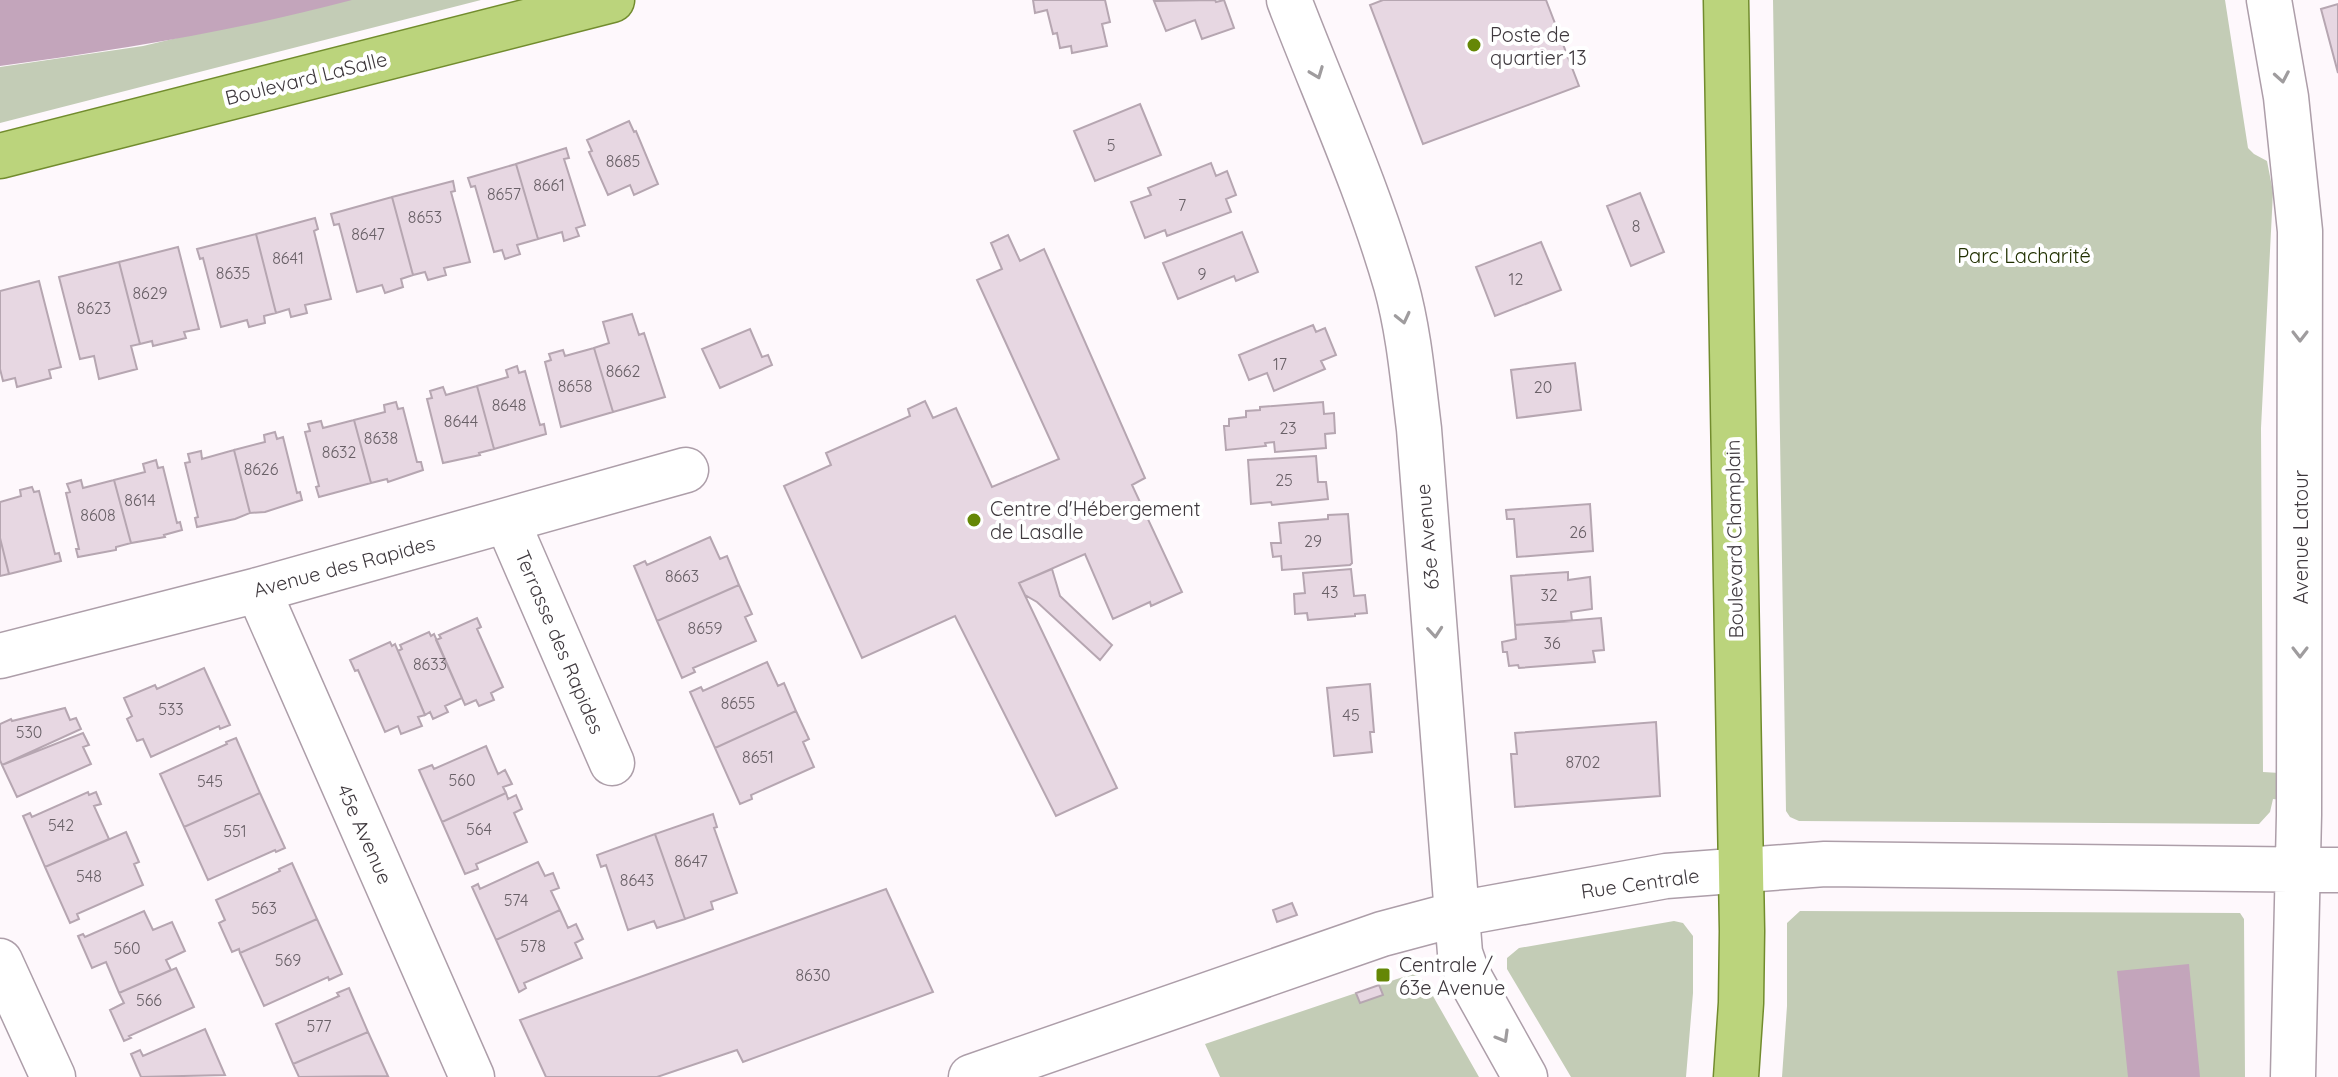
<svg xmlns="http://www.w3.org/2000/svg" width="2338" height="1077" font-family="Quicksand,sans-serif">
	<rect width="100%" height="100%" fill="#fef8fc"/>
	<path fill="#c3ccb6" d="M337 0H481L0 123V67L143 46Z
		M1773 0H2225L2248 148 2254 154 2267 161 2273 192 2261 428 2263 772 2280 773 2281 800 2273 799 2270 812 2259 824 1799 821 1790 817 1786 811Z
		M1800 911 2240 913 2244 919 2245 1077H1782L1787 1006V923Z
		M1674 921 1683 923 1693 936V993L1686 1077H1571L1507 969V958L1519 948Z
		M1415 973 1425 982 1479 1077H1220L1205 1044 1356 993 1360 1003 1382 995 1379 985Z"/>
	<path fill="#c3a5bb" d="M0 0H352C236 31 118 50 0 66Z
		M2189 964 2200 1077H2128L2117 971Z"/>
	<path fill="#e7d7e2" stroke="#b6a6b1" stroke-width="2" d="M1033 0H1105L1110 22 1102 24 1107 46 1072 53 1071 46 1060 48 1057 33 1053 34 1047 10 1035 13Z
		M1215 0 1216 2 1224 0 1234 28 1202 39 1195 20 1166 31 1154 1Z
		M1383 0H1546L1579 86 1423 144 1370 5Z
		M2338 4V73L2321 9Z
		M1140 104 1161 155 1095 181 1074 131Z
		M629 121 634 132 636 131 658 184 634 195 630 185 608 195 589 152 592 151 587 140Z
		M566 148 569 158 564 159 585 225 576 228 579 236 564 241 562 232 538 239 516 164Z
		M1211 163 1216 176 1227 171 1236 195 1226 199 1231 212 1167 236 1165 230 1145 238 1131 202 1151 195 1148 188Z
		M516 164 538 239 517 245 520 254 505 259 502 250 494 252 475 186 471 187 468 178Z
		M453 181 455 191 451 192 470 262 444 268 446 275 428 280 425 272 413 275 392 197Z
		M1640 193 1664 252 1631 266 1607 206Z
		M392 197 413 275 401 279 403 287 385 293 382 285 357 292 339 224 334 225 331 214Z
		M315 218 318 229 314 231 331 299 305 305 307 313 291 317 289 309 276 313 256 234Z
		M1242 232 1258 272 1236 281 1234 276 1178 299 1163 263Z
		M256 234 276 313 264 316 265 323 249 327 247 320 221 327 203 258 200 259 197 249Z
		M1008 235 1020 261 1044 249 1145 478 1132 485 1182 592 1151 606 1150 602 1113 619 1085 554 1019 583 1117 788 1056 816 955 616 862 658 784 486 831 465 826 453 910 416 908 409 925 401 933 418 956 408 992 487 1059 459 977 280 1002 269 991 243Z
		M1541 242 1561 290 1495 316 1476 267Z
		M178 247 199 329 184 332 186 338 153 346 152 341 140 344 119 262Z
		M119 262 140 344 131 346 137 369 99 379 94 356 80 359 59 277Z
		M39 281 61 367 49 370 51 378 17 387 15 378 3 381 0 369V291Z
		M632 314 639 335 644 333 665 397 613 412 594 348 609 343 603 322Z
		M1313 325 1316 332 1325 328 1336 355 1321 361 1325 369 1274 391 1267 373 1249 380 1239 355Z
		M750 329 762 357 768 355 772 365 720 388 702 349Z
		M594 348 613 412 561 427 545 362 551 360 549 354 563 350 565 356Z
		M1575 363 1581 410 1517 418 1511 370Z
		M517 366 519 373 525 371 540 425 544 424 546 434 494 449 477 386 508 377 506 370Z
		M477 386 494 449 479 453 480 455 443 463 427 399 432 398 430 391 443 387 446 395Z
		M396 402 398 409 403 408 417 462H421L423 470 388 482 387 479 371 483 354 420 385 412 384 405Z
		M1323 402 1324 414 1334 413 1335 433 1325 434 1326 448 1275 452 1274 442 1265 443 1266 446 1226 450 1224 426H1229V419L1246 417V411L1260 410V407Z
		M354 420 371 483 319 497 316 487 319 486 305 432 310 431 308 424 321 421 323 428Z
		M275 432 277 439 283 437 297 493 300 492 302 500 265 512 250 513 234 450 265 442 264 435Z
		M234 450 250 513 235 519 197 527 195 518 198 517 185 463 190 462 188 454 201 451 202 459Z
		M1316 456 1318 482H1326L1328 499 1272 505 1271 502 1251 504 1248 460Z
		M156 460 158 468 163 467 177 523 180 522 182 530 164 535 165 537 131 543 114 480 145 472 143 464Z
		M81 480 83 488 114 480 131 543 116 547V550L78 557 76 549H79L66 493 70 492 67 484Z
		M32 487 34 492 39 491 55 554 59 553 61 561 9 574 0 538V502L21 496 20 490Z
		M1590 504 1593 551 1517 557 1514 519H1507L1506 510Z
		M1348 514 1352 563 1350 565 1282 570 1281 556 1273 557 1271 543H1281L1279 523 1328 519V515Z
		M710 537 720 559 727 556 739 585 657 621 634 566 645 561 647 565Z
		M0 538 9 574 0 576Z
		M1052 569 1060 596 1112 645 1100 660 1037 602 1025 595 1019 583Z
		M1351 569 1354 596 1365 595 1367 613 1355 614V616L1308 620 1307 613 1295 614 1294 594 1305 593 1303 573Z
		M1568 572V580L1590 577 1592 609 1571 612 1572 621 1515 625 1511 576Z
		M739 585 752 614 745 617 756 641 693 668 695 672 682 678 657 621Z
		M477 618 481 627 477 629 503 687 491 693 494 700 479 706 476 700 465 705 436 640 441 638 439 635Z
		M1601 618 1604 650 1593 651 1595 662 1519 668 1518 665 1509 666 1507 652H1503L1502 642 1516 639 1515 625Z
		M429 632 431 636 434 634 462 698 445 706 448 712 433 719 430 712 425 715 398 651 402 649 400 645Z
		M390 642 392 646 395 644 425 715 418 717 422 726 401 734 398 726 385 732 358 670 355 671 350 660Z
		M767 662 778 686 784 683 796 711 715 748 690 692 701 687 703 691Z
		M204 668 230 725 220 729 219 726 151 757 143 739 137 741 127 719 132 716 124 698 155 685 157 689Z
		M1370 684 1374 732H1370L1372 752 1334 756 1327 688Z
		M65 708 70 720 76 718 81 729 2 765 0 760V724L11 719 12 721Z
		M796 711 809 739 803 742 814 767 751 795 752 799 740 804 715 748Z
		M1656 722 1660 796 1515 807 1511 754H1517L1515 733Z
		M83 733 89 745 83 747 91 764 17 797 2 765Z
		M236 738 260 793 184 827 160 774 227 744 226 742Z
		M486 746 498 774 505 770 512 784 503 787 506 793 442 822 419 770 432 765 434 769Z
		M88 792 89 795 96 792 101 804 94 806 109 839 45 867 23 816 30 813 32 817Z
		M260 793 285 848 276 852 275 850 208 880 184 827Z
		M506 793 508 799 516 795 522 809 514 813 527 842 476 864 478 869 465 874 442 822Z
		M713 814 717 827 714 828 737 893 711 902 713 909 685 919 655 834Z
		M126 832 139 862 134 864 143 885 77 914 79 919 70 923 45 867Z
		M655 834 685 919 657 928 654 921 628 930 606 865 601 867 597 855Z
		M538 862 545 876 553 873 559 888 551 891 560 910 496 940 472 887 478 884 480 889Z
		M292 863 317 919 240 953 239 949 232 952 219 923 225 920 216 900 280 871 279 869Z
		M886 889 933 992 743 1062 737 1050 657 1077H546L520 1020Z
		M1292 903 1297 915 1277 922 1273 910Z
		M560 910 568 928 576 924 583 939 575 943 582 958 524 983 526 988 519 992 496 940Z
		M144 911 153 930 172 922 185 951 166 960 171 970 119 993 106 962 92 968 78 936 83 934 85 937Z
		M317 919 342 974 329 980 328 977 264 1006 240 953Z
		M176 968 194 1007 129 1036 131 1038 124 1041 110 1010 124 1003 119 993Z
		M1379 985 1383 995 1360 1003 1356 993Z
		M349 988 368 1032 293 1064 276 1024 339 996 337 993Z
		M205 1029 225 1075 141 1077 131 1054 140 1050 143 1056Z
		M368 1032 388 1076 299 1077 293 1064Z"/>
	<g fill="none" stroke-linecap="round" stroke-linejoin="round">
		<defs>
			<path id="minor" d="M1289 0C1325 94 1368 188 1396 285 1409 332 1413 381 1419 429L1460 953 1467 973 1525 1077
				M2269 0 2286 97 2300 231 2299 815 2293 1077
				M507 521 612 763
				M258 590 472 1077
				M0 656 258 590 686 470
				M0 961 53 1077
				M971 1077 1382 934 1457 914 1666 876 1825 864 2338 870"/>
			<path id="major" d="M1726 0 1742 931 1741 1003 1736 1077
				M0 156 612 0"/>
		</defs>
		<use href="#minor" stroke="#ad9ea9" stroke-width="47"/>
		<use href="#major" stroke="#728c2e" stroke-width="47"/>
		<use href="#minor" stroke="#fff" stroke-width="44"/>
		<use href="#major" stroke="#bbd47c" stroke-width="44"/>
	</g>
	<defs><path id="oneway-chevron" d="M-2-3.5L2.5 0L-2 3.5" fill="none" stroke-width="1.6" stroke-linecap="round" stroke-linejoin="round" transform="scale(2)"/></defs>
	<g stroke="#9f9c9e">
		<use href="#oneway-chevron" transform="translate(1317 73) rotate(69)"/>
		<use href="#oneway-chevron" transform="translate(2282 77) rotate(80)"/>
		<use href="#oneway-chevron" transform="translate(1403 318) rotate(77)"/>
		<use href="#oneway-chevron" transform="translate(2300 336) rotate(90)"/>
		<use href="#oneway-chevron" transform="translate(1435 632) rotate(85)"/>
		<use href="#oneway-chevron" transform="translate(2300 652) rotate(90)"/>
		<use href="#oneway-chevron" transform="translate(1503 1037) rotate(60)"/>
	</g>
	<g fill="#658706" stroke="#fff" stroke-width="3">
		<circle cx="1474" cy="45" r="8"/>
		<circle cx="974" cy="520" r="8"/>
		<rect x="1375" y="967" width="16" height="16" rx="4"/>
	</g>
	<g text-anchor="middle" dominant-baseline="central" stroke-width="8" stroke-linejoin="round" paint-order="stroke">
		<g font-size="16" fill="#696067">
			<text x="1111" y="145">5</text>
			<text x="623" y="161">8685</text>
			<text x="549" y="185">8661</text>
			<text x="504" y="194">8657</text>
			<text x="1182" y="205">7</text>
			<text x="425" y="217">8653</text>
			<text x="1636" y="226">8</text>
			<text x="368" y="234">8647</text>
			<text x="288" y="258">8641</text>
			<text x="233" y="273">8635</text>
			<text x="1202" y="274">9</text>
			<text x="1516" y="279">12</text>
			<text x="150" y="293">8629</text>
			<text x="94" y="308">8623</text>
			<text x="1280" y="364">17</text>
			<text x="623" y="371">8662</text>
			<text x="575" y="386">8658</text>
			<text x="1543" y="387">20</text>
			<text x="509" y="405">8648</text>
			<text x="461" y="421">8644</text>
			<text x="1288" y="428">23</text>
			<text x="381" y="438">8638</text>
			<text x="339" y="452">8632</text>
			<text x="261" y="469">8626</text>
			<text x="1284" y="480">25</text>
			<text x="140" y="500">8614</text>
			<text x="98" y="515">8608</text>
			<text x="1578" y="532">26</text>
			<text x="1313" y="541">29</text>
			<text x="682" y="576">8663</text>
			<text x="1330" y="592">43</text>
			<text x="1549" y="595">32</text>
			<text x="705" y="628">8659</text>
			<text x="1552" y="643">36</text>
			<text x="430" y="664">8633</text>
			<text x="738" y="703">8655</text>
			<text x="171" y="709">533</text>
			<text x="1351" y="715">45</text>
			<text x="29" y="732">530</text>
			<text x="758" y="757">8651</text>
			<text x="1583" y="762">8702</text>
			<text x="462" y="780">560</text>
			<text x="210" y="781">545</text>
			<text x="61" y="825">542</text>
			<text x="479" y="829">564</text>
			<text x="235" y="831">551</text>
			<text x="691" y="861">8647</text>
			<text x="89" y="876">548</text>
			<text x="637" y="880">8643</text>
			<text x="516" y="900">574</text>
			<text x="264" y="908">563</text>
			<text x="533" y="946">578</text>
			<text x="127" y="948">560</text>
			<text x="288" y="960">569</text>
			<text x="813" y="975">8630</text>
			<text x="149" y="1000">566</text>
			<text x="319" y="1026">577</text>
		</g>
		<g font-size="20" fill="#3f393e" stroke="#fff" text-anchor="start">
			<text x="1490" y="34">Poste de<tspan x="1490" dy="23">quartier 13</tspan></text>
			<text x="990" y="508">Centre d'Hébergement<tspan x="990" dy="23">de Lasalle</tspan></text>
			<text x="1399" y="964">Centrale /<tspan x="1399" dy="23">63e Avenue</tspan></text>
		</g>
		<g font-size="20" fill="#3f393e" stroke="#fff">
			<text transform="translate(306 78) rotate(-14)">Boulevard LaSalle</text>
			<text transform="translate(1427 537) rotate(-95)">63e Avenue</text>
			<text transform="translate(2300 537) rotate(-90)">Avenue Latour</text>
			<text transform="translate(1734 539) rotate(-91)">Boulevard Champlain</text>
			<text transform="translate(344 566) rotate(-15)">Avenue des Rapides</text>
			<text transform="translate(560 642) rotate(67)">Terrasse des Rapides</text>
			<text transform="translate(365 834) rotate(66)">45e Avenue</text>
			<text transform="translate(1640 883) rotate(-8)">Rue Centrale</text>
		</g>
		<g font-size="20" fill="#213000" stroke="#fff">
			<text x="2024" y="255">Parc Lacharité</text>
		</g>
	</g>
</svg>
